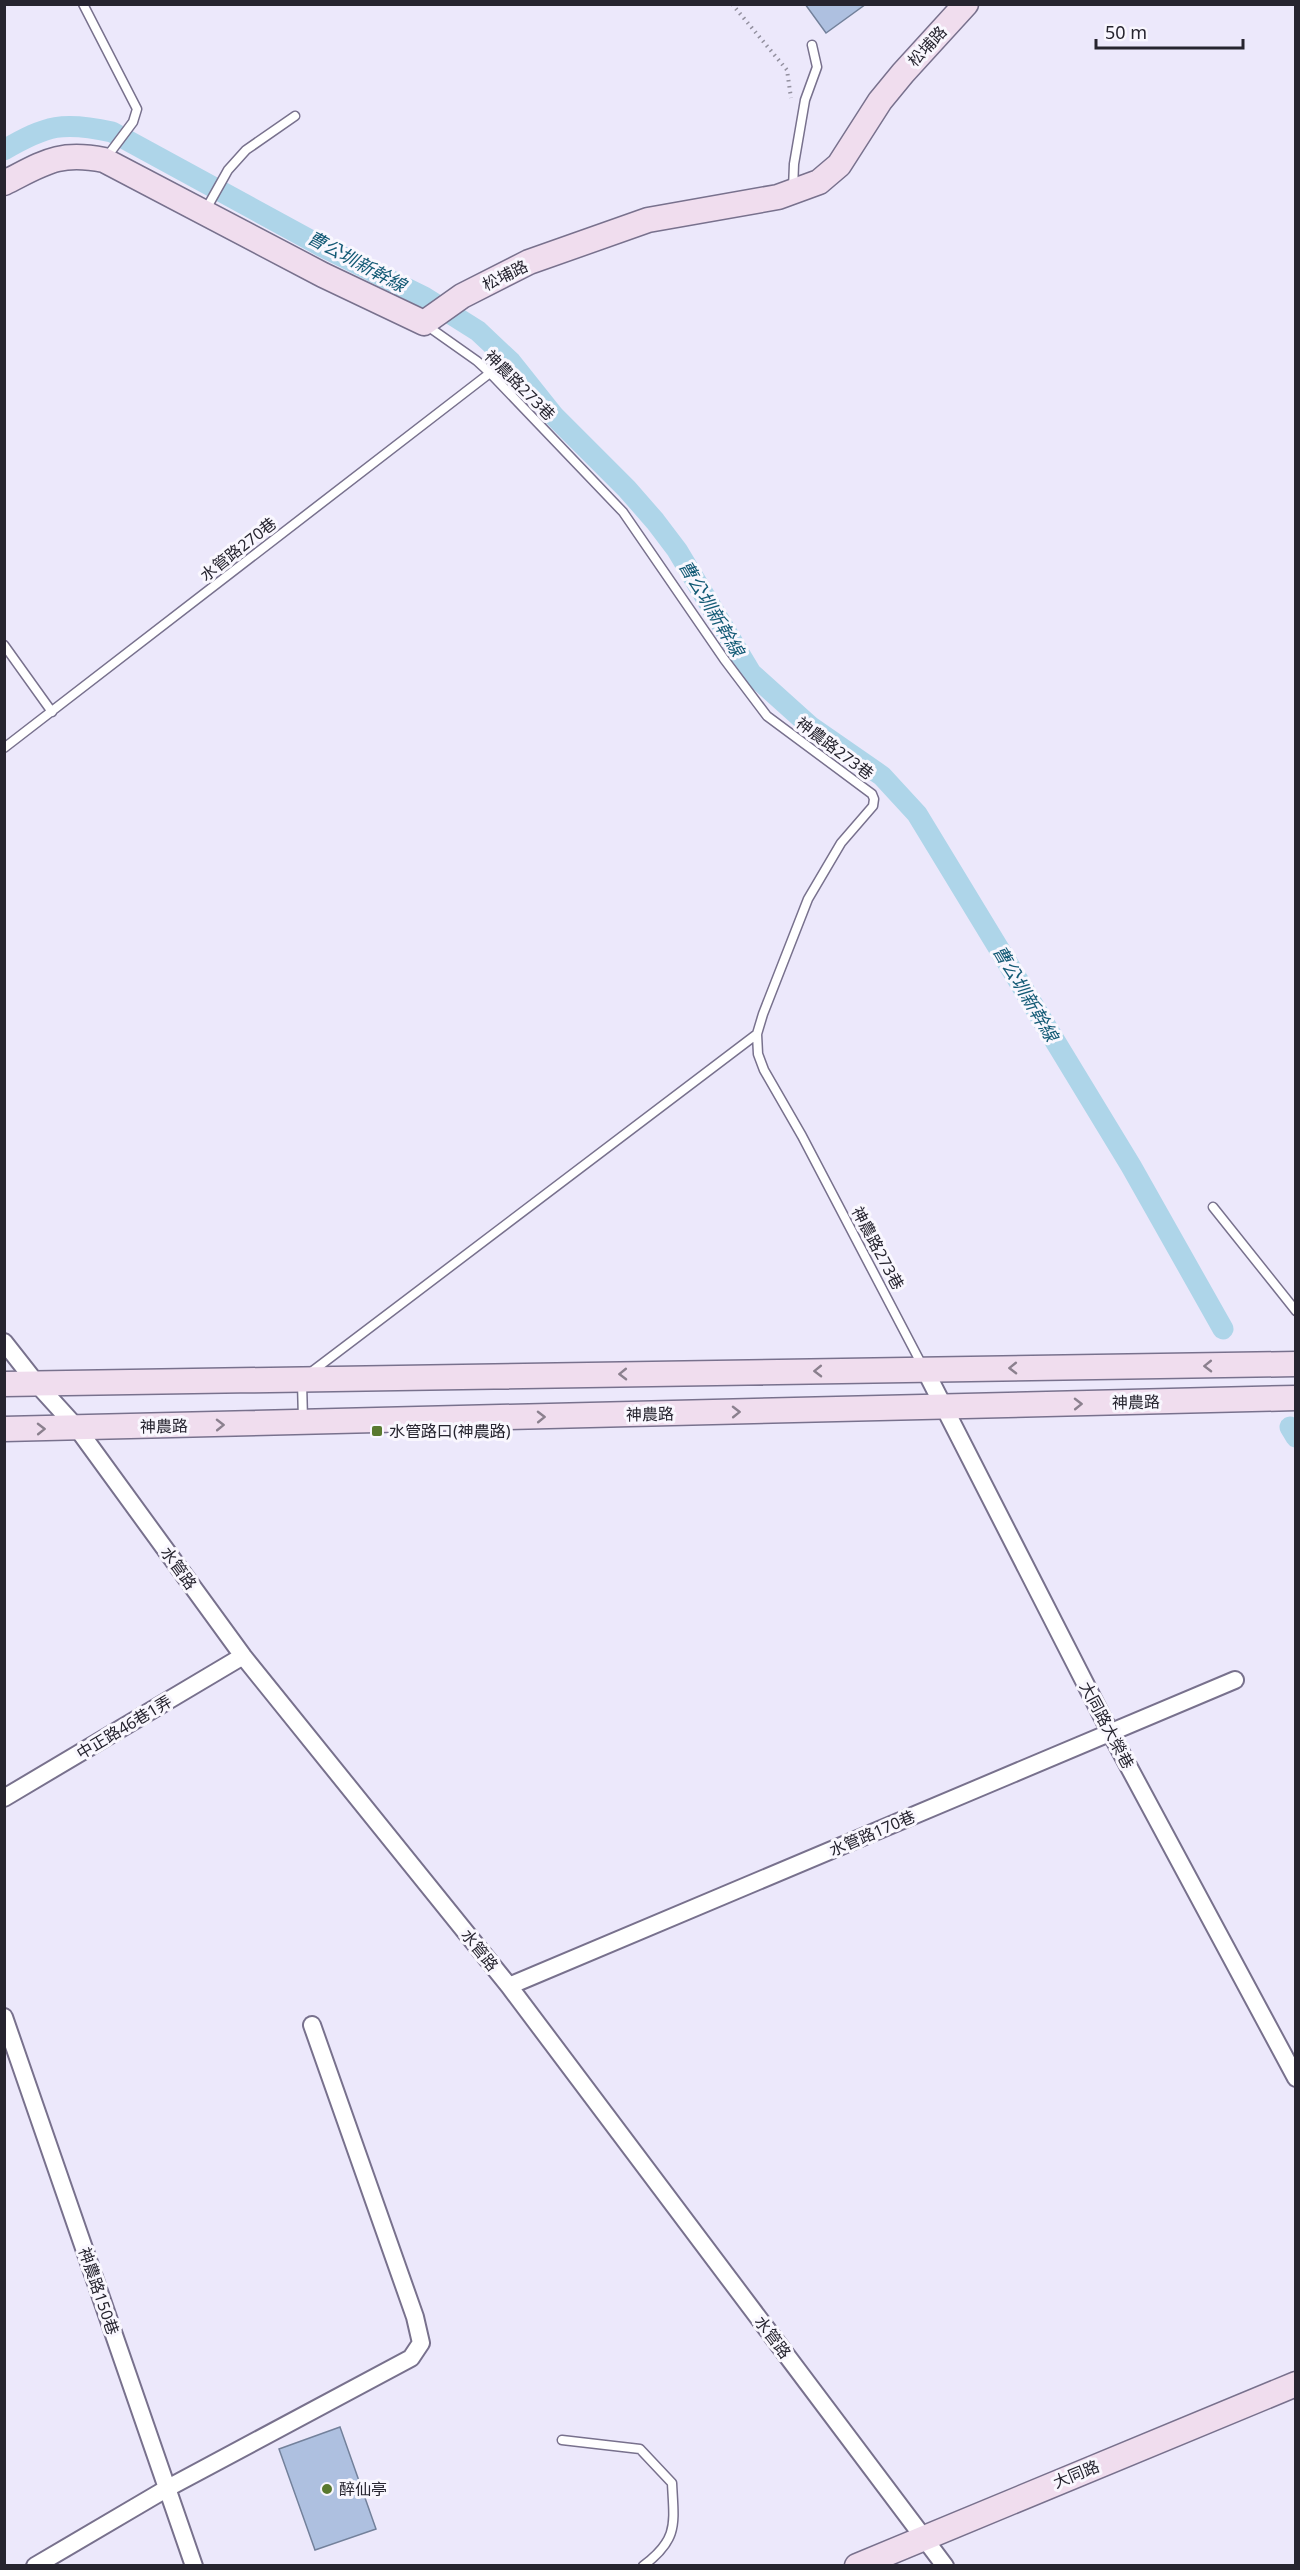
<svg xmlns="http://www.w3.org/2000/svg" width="1300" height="2570" font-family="'Noto Sans','Noto Sans TC',sans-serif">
	<rect width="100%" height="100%" fill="#ece8fb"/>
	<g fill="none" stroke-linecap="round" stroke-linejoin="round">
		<path stroke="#aed5e9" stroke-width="21" d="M4 150C47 125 63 121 112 132L321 246 424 297 478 331 511 362 554 416 627 489 655 521 677 550 751 673 810 726 882 776 917 814 1131 1166 1223 1329
			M1290 1427 1296 1437"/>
	</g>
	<path fill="#aec0e0" stroke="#73819b" stroke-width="1.5" d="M805 4H866L826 33Z
		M340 2427 376 2529 315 2550 279 2449Z"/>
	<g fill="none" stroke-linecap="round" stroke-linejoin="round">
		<defs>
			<path id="lane" d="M83 4 137 109 133 122 106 158
				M793 189 794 164 805 100 817 67 812 45
				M205 211 228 170 246 150 295 116
				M426 325 477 361 490 373 623 512 724 659 767 716 872 794 874 799 873 806 841 843 808 899 763 1014 757 1034 758 1054 764 1070 802 1136 923 1367
				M4 645 52 712
				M4 748 490 373
				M1213 1207 1296 1311
				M310 1373 757 1034
				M302 1382 303 1420
				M562 2440 640 2449 672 2483C674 2524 679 2539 643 2566"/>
			<path id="street" d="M4 1342 37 1384 77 1428 243 1656 509 1986 945 2566
				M925 1370 1110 1732 1296 2078
				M4 1798 243 1656
				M509 1986 1235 1680
				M4 2017 194 2566
				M35 2566 166 2489 411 2358 421 2343 415 2317 312 2025"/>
			<path id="secondary" d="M4 183C44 163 58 151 104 160L323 275 424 323 462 296 529 262 648 220 778 197 819 182 839 165 880 101 903 73 966 4
				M4 1384 1296 1364
				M4 1429 1296 1398
				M857 2566 1296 2384"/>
		</defs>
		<use href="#lane" stroke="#78718d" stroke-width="11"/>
		<use href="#street" stroke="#78718d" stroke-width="20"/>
		<use href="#secondary" stroke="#78718d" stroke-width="27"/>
		<path stroke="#93909f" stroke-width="4" stroke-dasharray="1.5 4.5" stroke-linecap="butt" d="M732 4 787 70 791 98"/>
		<use href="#lane" stroke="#fff" stroke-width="8"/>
		<use href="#street" stroke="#fff" stroke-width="16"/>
		<use href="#secondary" stroke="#f0ddee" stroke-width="24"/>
	</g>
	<defs><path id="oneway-chevron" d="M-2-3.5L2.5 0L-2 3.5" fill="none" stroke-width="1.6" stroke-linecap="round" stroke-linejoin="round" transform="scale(1.5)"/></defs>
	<g stroke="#8b808e">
		<use href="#oneway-chevron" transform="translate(1208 1366) rotate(179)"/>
		<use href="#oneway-chevron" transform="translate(1013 1368) rotate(179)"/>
		<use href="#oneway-chevron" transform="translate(818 1371) rotate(179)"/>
		<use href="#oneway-chevron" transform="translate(623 1374) rotate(179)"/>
		<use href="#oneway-chevron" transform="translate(1078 1404) rotate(-1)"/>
		<use href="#oneway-chevron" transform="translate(736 1412) rotate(-1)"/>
		<use href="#oneway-chevron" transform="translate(541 1417) rotate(-1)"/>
		<use href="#oneway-chevron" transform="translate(220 1425) rotate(-1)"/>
		<use href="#oneway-chevron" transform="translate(41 1429) rotate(-1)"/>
	</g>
	<g fill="#59792f" stroke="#f9f7fe" stroke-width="2">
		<rect x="371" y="1425" width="12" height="12" rx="3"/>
		<circle cx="327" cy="2489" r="6"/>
	</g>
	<g text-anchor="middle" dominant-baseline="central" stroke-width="6" stroke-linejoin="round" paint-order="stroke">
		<g font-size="16" fill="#26242f" stroke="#f9f7fe">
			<text transform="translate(927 46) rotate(-47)">松埔路</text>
			<text transform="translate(505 275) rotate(-26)">松埔路</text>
			<text transform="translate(520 385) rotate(45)">神農路273巷</text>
			<text transform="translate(238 549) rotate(-38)">水管路270巷</text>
			<text transform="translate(835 748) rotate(37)">神農路273巷</text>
			<text transform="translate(878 1248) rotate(62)">神農路273巷</text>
			<text transform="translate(1136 1402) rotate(-1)">神農路</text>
			<text transform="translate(650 1414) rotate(-1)">神農路</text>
			<text transform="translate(164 1426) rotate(-1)">神農路</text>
			<text transform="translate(179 1568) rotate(54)">水管路</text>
			<text transform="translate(1107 1725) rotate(62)">大同路大榮巷</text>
			<text transform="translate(124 1727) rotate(-31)">中正路46巷1弄</text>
			<text transform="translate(872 1833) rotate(-23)">水管路170巷</text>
			<text transform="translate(480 1950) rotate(51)">水管路</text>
			<text transform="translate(99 2291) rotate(71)">神農路150巷</text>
			<text transform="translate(773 2337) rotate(53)">水管路</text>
			<text transform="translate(1076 2474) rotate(-22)">大同路</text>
		</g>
		<g font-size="16" fill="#26242f" stroke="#f9f7fe" text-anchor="start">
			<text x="389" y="1431">水管路口(神農路)</text>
			<text x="339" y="2489">醉仙亭</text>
		</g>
		<g font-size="18" font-style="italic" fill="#135a75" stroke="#f9f7fe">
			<text transform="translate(357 261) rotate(28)">曹公圳新幹線</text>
			<text transform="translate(712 608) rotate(59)">曹公圳新幹線</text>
			<text transform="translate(1026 993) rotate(59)">曹公圳新幹線</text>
		</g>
	</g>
	<rect width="1300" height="2570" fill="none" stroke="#26242f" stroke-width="12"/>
	<path d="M1096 39v9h147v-9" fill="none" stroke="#26242f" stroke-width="3"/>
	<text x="1105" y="39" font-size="18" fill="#26242f" stroke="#f9f7fe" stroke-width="4.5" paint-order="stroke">50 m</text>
</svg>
